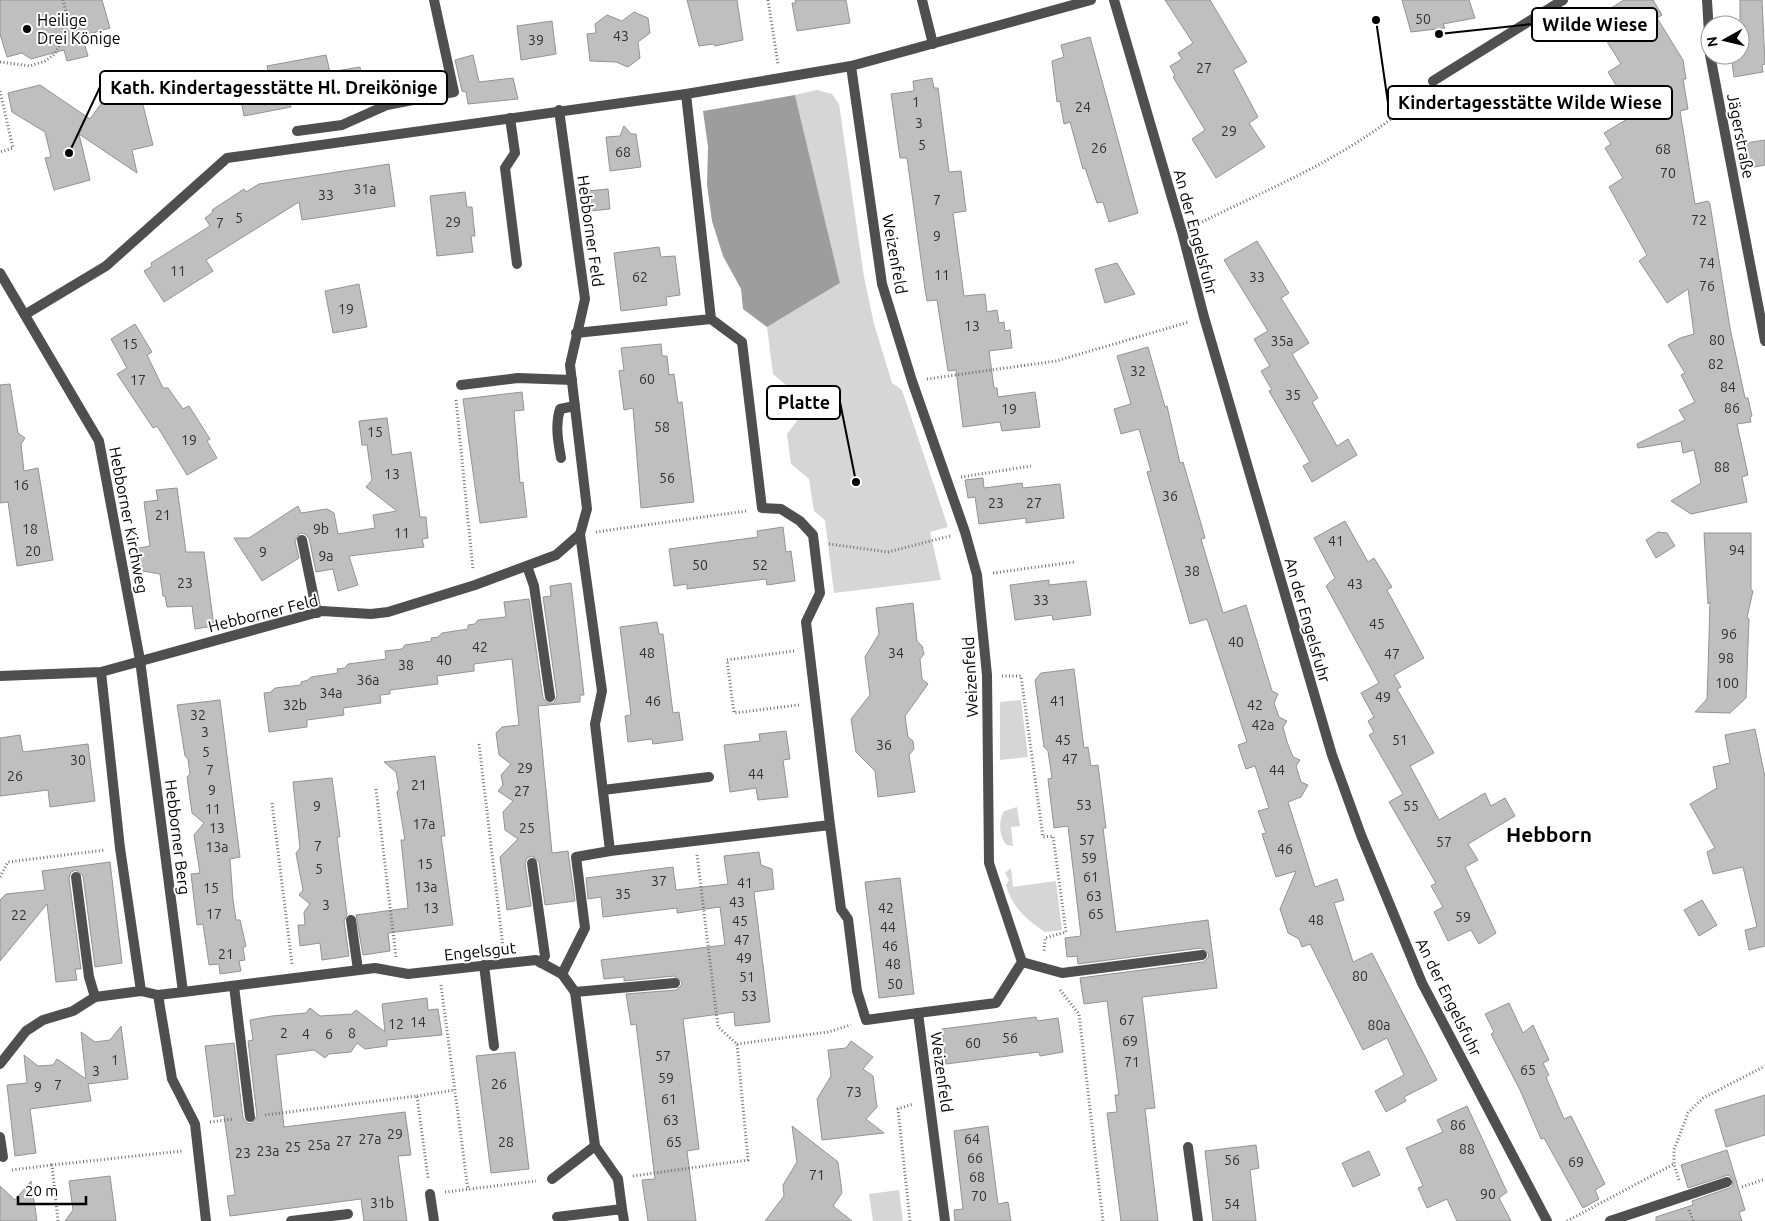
<svg xmlns="http://www.w3.org/2000/svg" width="1765" height="1221" font-family="Ubuntu,sans-serif">
	<rect width="100%" height="100%" fill="#fff"/>
	<path fill="#d6d6d6" d="M817 90 832 94 839 104 864 277 874 324 892 383 902 390 948 527 930 532 941 580 834 593 825 520 814 511 809 479 791 464 787 434 797 421 793 391 773 374 767 327 840 283 795 95Z
		M1021 700 1028 757 1000 760V702Z
		M1017 807 1020 826 1011 827 1013 846 1007 845C999 838 998 820 1004 811Z
		M1011 868 1013 887 1056 881 1062 930 1045 932C1026 919 1012 907 1006 885L1009 880 1005 873Z
		M899 1190 903 1221H873L869 1194Z"/>
	<path fill="#9d9d9d" d="M795 95 840 283 767 327 743 309 741 289 723 256 712 221 707 185 708 147 703 111Z"/>
	<path fill="#bfbfbf" stroke="#939393" d="M0 0H102L110 28 82 36 88 56 67 61 64 50 31 59 22 53 7 57 0 34Z
		M687 0H737L743 40 715 46 713 44 699 46Z
		M795 0H846L850 23 797 31 792 3H796Z
		M1165 0H1210L1247 62 1233 70 1258 117 1249 123 1265 147 1216 178 1192 139 1205 130 1173 77 1175 76 1170 66 1182 59 1178 53 1193 43Z
		M1402 0H1469L1475 18 1443 24 1445 28 1411 32Z
		M1624 0H1653L1662 15 1657 18 1683 60 1686 79H1683L1688 109 1680 111 1695 204 1708 201 1710 204 1730 328 1745 398H1748L1752 416 1750 417 1751 422 1737 424 1748 475 1742 477 1747 502 1691 514 1671 501 1701 483 1694 450 1683 453 1681 441 1638 448 1637 444 1685 420 1679 410 1695 402 1681 375 1685 373 1668 345 1680 338 1694 334 1688 289 1667 303 1639 261 1647 255 1609 187 1623 178 1605 148 1611 144 1604 133 1634 115 1608 72 1621 64 1593 19Z
		M1740 0H1762L1765 64 1762 65 1763 72 1734 77 1731 55H1740Z
		M634 12 648 18 650 33 638 42 640 58 628 67 616 62 590 61 587 34 596 33 595 24 607 15 622 21Z
		M552 21 556 54 521 60 517 26Z
		M1090 37 1138 213 1109 222 1103 202 1097 203 1085 168 1083 169 1070 122 1064 124 1060 101 1057 102 1052 61 1064 57 1061 45Z
		M326 55 330 72 360 67 364 86 290 99 291 107 244 116 239 90 271 85 267 66Z
		M473 55 479 82 513 78 518 99 468 104 466 92 462 91 455 60Z
		M932 78 934 88H938L949 172 961 171 966 211 953 213 964 296 985 294 987 312 997 310 999 323 1004 322 1005 331 1010 330 1012 348 989 351 994 388H997L998 397 1035 392 1040 427 1002 431 1000 422 963 427 956 370 948 371 937 300 927 301 925 289 907 158H900L891 94 914 91 913 81Z
		M40 85 90 119 109 93 121 101 141 97 153 145 132 150 137 173 79 134 90 180 54 190 45 158 51 157 45 132 12 112 8 93Z
		M624 126 631 134H636L641 167 610 171 606 137 620 136Z
		M1765 140V165L1749 168 1745 143Z
		M389 164 395 206 302 220 299 202 206 260 213 271 164 302 144 271 152 266 151 263 210 226 205 218 213 212 212 210 244 189 246 192 259 184Z
		M608 189 610 209 590 211 587 191Z
		M465 192 467 207H472L475 236H471L473 252 437 256 430 196Z
		M1257 241 1289 293 1281 298 1309 343 1292 354 1318 398 1312 402 1337 446 1348 439 1357 455 1312 482 1303 466 1310 462 1269 391 1272 390 1261 371 1270 366 1254 339 1268 331 1224 260Z
		M659 247 661 257 675 256 680 295 666 297 667 305 621 311 614 253Z
		M1117 263 1135 294 1105 303 1095 269Z
		M359 284 367 327 333 333 325 291Z
		M135 324 152 352 147 355 163 388H168L183 409 189 406 210 439 207 441 217 458 187 475 157 426 153 428 117 374 127 368 111 339Z
		M661 344 662 356H667L669 375 674 374 678 403 682 402 694 502 641 508 633 408 624 410 619 371 624 370 621 348Z
		M1148 347 1165 407 1167 406 1180 463 1183 462 1202 527 1205 538 1201 539 1223 613 1246 605 1272 691 1278 694 1274 703 1279 717 1287 721 1283 727 1287 742 1293 757 1300 760 1296 766 1301 782 1308 785 1301 797 1288 802 1315 887 1337 879 1344 900 1334 903 1353 962 1372 953 1437 1080 1404 1097 1406 1101 1386 1112 1375 1091 1404 1075 1387 1038 1363 1050 1310 944 1302 947 1299 939 1288 933 1280 909 1296 871 1276 877 1262 834 1266 833 1258 811 1269 808 1255 766 1246 769 1238 745 1247 742 1207 619 1190 624 1147 472 1151 471 1139 429 1121 434 1114 409 1131 404 1117 356Z
		M10 384 18 433 25 438 21 444 24 471 38 468 53 560 17 566 8 502 0 503V385Z
		M522 392 524 410 514 411 520 483 523 482 527 517 480 523 463 399Z
		M387 418 392 455 411 452 420 517H426L428 538 422 539 424 547 349 556 358 585 338 591 333 569 316 572 309 538 305 534 300 533 295 541 299 558 262 581 234 538H249L298 506 301 513 327 509 334 513 338 534 375 528 373 515 397 511 366 487 372 480 367 445H362L359 421Z
		M983 478 984 488 1022 483 1023 488 1060 484 1064 518 1026 523V518L979 524 975 497 968 498 965 480Z
		M177 488 186 552H204L214 626 195 629 192 606 167 607 165 596H163L160 574 137 570 135 549 150 546 144 502 158 500 156 490Z
		M1345 521 1368 562 1374 558 1392 587 1387 590 1424 658 1394 675 1401 687 1397 689 1434 753 1410 766 1439 820 1485 793 1491 806 1505 798 1515 816 1468 844 1478 860 1465 867 1496 933 1479 944 1471 930 1448 941 1434 912 1443 907 1431 886 1436 883 1389 802 1403 794 1369 735 1374 732 1368 721 1374 717 1361 693 1379 683 1326 586 1335 578 1314 538Z
		M783 527 786 552 791 551 795 581 767 585 766 579 687 589V584L674 586 669 549 758 537 757 531Z
		M1658 532 1667 533 1675 546 1656 558 1646 540Z
		M1704 533H1751V590L1753 591 1747 617 1749 619 1746 698 1730 713 1695 712 1707 699 1708 671 1710 602 1708 604Z
		M1049 580V585L1086 581 1091 615 1053 620 1052 615 1015 620 1010 585Z
		M571 583 584 695H580V702L538 706 552 853 568 851 575 901 545 905 539 862 532 856 527 858 525 863 531 906 507 910 500 857 518 839 505 830 503 812 513 801 498 791 503 785 501 775 511 764 499 755 496 733 502 727 519 725 512 659 474 664V671L437 676 438 684 390 690V694L380 695 381 703 343 708 344 715 307 720V727L269 732 264 693 271 692 275 688 301 685V682L308 680 311 677 338 673 337 669 345 668 348 664 386 659 385 651 402 649 405 645 432 641 431 638 438 637 442 633 468 629V625L475 624 478 620 506 617 504 602 529 599 543 698 547 703H554L557 696 543 597 551 596 550 586Z
		M913 603 917 641 922 646 924 654 920 659 922 679 928 684 905 716 908 737 913 741 914 749 909 755 915 792 878 797 875 771 856 752 851 719 870 695 865 657 879 634 876 608Z
		M657 622 659 634H663L673 713 679 712 683 740 653 744 652 739 628 742 625 716 631 715 620 627Z
		M1074 669 1084 748 1088 747 1091 766 1098 765 1106 828H1103L1116 932 1208 920 1217 988 1142 997 1155 1108 1145 1109 1158 1221H1121L1107 1113 1117 1112 1115 1095H1119L1107 1001 1084 1004 1080 978 1203 962 1208 958 1209 954 1201 948 1078 964 1077 956 1067 957 1065 938 1081 936 1068 826 1054 828 1048 779 1052 778 1048 751 1044 747 1035 680 1041 673Z
		M220 700 240 857 230 859 233 900 236 920H240L246 946 243 948 245 960 239 961 241 971 220 974 219 964 209 965 203 924 197 925 191 874 200 873 194 835 204 823 192 813 187 777 190 774 188 759 185 756 177 705Z
		M1755 729 1765 777V946L1749 950 1745 930 1757 927 1743 867 1713 874 1707 852 1715 848 1690 804 1717 788 1713 767 1730 763 1725 735Z
		M786 731 790 759 783 760 788 797 758 800 756 788 730 792 724 745 760 741 759 734Z
		M20 735 23 752 88 744 95 801 50 807 48 790 0 796V738Z
		M435 756 445 836H441L453 925 388 933 390 951 363 955 356 915 408 908 401 840H405L397 792 399 789 396 772 384 762Z
		M332 778 340 837H337L347 915 344 921 349 956 322 960 320 943 300 946 298 925H305L304 912 310 904 299 895 303 890 296 853 300 848 293 782Z
		M759 852 761 865 772 869 774 889 754 892 770 1022 735 1026 734 1012 683 1019 699 1149 687 1151 696 1221H648L642 1180 655 1179 636 1024 631 1025 626 994 676 990 681 986 682 982 674 976 624 981V977L604 979 601 960 725 945 720 907 677 913V908L603 917 601 897 588 899 586 878 673 867 676 890 728 884 724 856Z
		M110 862 122 963 95 967 83 876 76 870 71 872 69 878 81 969H75L77 980 56 982 47 904 0 961V900L6 894 45 890 42 871Z
		M900 878 914 994 879 998 865 882Z
		M1702 900 1717 925 1699 936 1684 910Z
		M427 998 428 1010 438 1009 442 1035 387 1040V1046L365 1049 357 1043 351 1052 329 1054 325 1058 314 1050 276 1055 284 1127 405 1112 411 1155 398 1156 407 1221H364L361 1199 230 1216 227 1196 235 1195 224 1115 214 1117 205 1046 234 1043 243 1118 247 1123 251 1124 257 1116 248 1041 253 1040 250 1020 272 1016 306 1013 310 1008 320 1016 352 1014 356 1010 385 1032 382 1004Z
		M1509 1003 1523 1033 1533 1025 1549 1060 1543 1063 1549 1075 1546 1077 1564 1119 1571 1116 1605 1184 1595 1190 1599 1199 1583 1208 1544 1138 1541 1139 1520 1090 1491 1034 1494 1032 1485 1014Z
		M1036 1017 1037 1021 1058 1018 1063 1052 1040 1056 1039 1052 946 1064 942 1029Z
		M121 1026 128 1079 88 1084 91 1101 30 1109 36 1153 15 1156 7 1085 27 1083 24 1055 38 1066 53 1065 57 1059 86 1079 81 1032 95 1042 110 1040Z
		M851 1041 873 1057 863 1069 873 1076 877 1107 866 1119 884 1133 822 1140 817 1099 831 1076 828 1050 846 1048Z
		M515 1052 529 1169 491 1173 476 1056Z
		M1765 1095V1135L1726 1147 1715 1110Z
		M1467 1106 1507 1192 1499 1198 1511 1221H1457L1447 1199 1427 1208 1418 1188 1423 1186 1406 1148 1443 1132 1437 1120Z
		M792 1126 838 1162 842 1193 833 1206 852 1221H765L784 1196 783 1185 797 1162Z
		M988 1126 998 1204 1008 1202 1011 1221H955L954 1210 963 1209 954 1131Z
		M1256 1145 1259 1168 1250 1170 1256 1221H1213L1205 1151Z
		M1727 1150 1745 1210 1739 1212 1742 1221H1656V1217L1693 1205 1692 1201 1732 1187 1733 1179 1728 1175 1688 1188 1681 1165Z
		M1369 1151 1380 1175 1353 1187 1342 1163Z
		M110 1176 116 1221H65L73 1210 69 1181Z
		M31 1181 37 1221H0V1186L15 1200Z"/>
	<g fill="none" stroke-linecap="round" stroke-linejoin="round">
		<path stroke="#717171" stroke-width="3" stroke-dasharray="1 2.5" stroke-linecap="butt" d="M768 0 778 64
			M0 62 30 66 45 61 55 54 69 24 63 0
			M0 91 13 148 0 152
			M1196 225C1273 186 1360 153 1422 92
			M927 379 1056 361 1189 322
			M456 400 473 570
			M961 477 1031 466
			M596 532 746 511
			M829 544 888 552 950 536
			M993 573 1074 562
			M794 651 727 660 734 713 799 705
			M1002 676H1021L1043 837 1053 836 1066 932 1045 938 1044 952
			M479 744 503 947
			M376 789 396 957
			M272 803 292 964
			M0 877 8 862 105 850
			M441 985 468 1190
			M1060 990 1079 1014 1103 1221
			M737 1044 828 1032 851 1025
			M417 1096 455 1090
			M265 1115 417 1096 428 1178
			M210 1122 234 1119
			M12 1170 52 1165
			M633 1176 748 1160 737 1044 718 1027 697 855
			M1679 1180 1674 1164V1150L1688 1113 1703 1098 1765 1066
			M1742 1187 1765 1179
			M445 1192 536 1181
			M1689 1210 1693 1221
			M58 1221 52 1165 182 1151
			M910 1221 898 1109 913 1104
			M1567 1221 1674 1164"/>
		<path stroke="#4f4f4f" stroke-width="10" d="M922 0 933 44
			M686 94 711 319 742 342 762 508 781 509 800 521 813 535 820 593 806 622 830 825
			M510 118 515 153 505 168 517 264
			M297 131 342 125 387 105 454 92 434 0
			M576 333 711 319
			M461 385 518 378 572 380
			M561 458C558 441 555 425 560 409L575 406
			M302 540 317 613
			M527 566 534 586 550 697
			M603 790 709 777
			M610 851 830 825 841 909 848 919 857 991 866 1020 918 1013 945 1221
			M532 863 545 956 541 963
			M76 877 89 977 95 997
			M351 920 358 970
			M1022 962 1062 973 1202 955
			M484 965 494 1046
			M562 974 585 928 576 857 610 851 595 724 602 691 580 534
			M234 986 250 1117
			M575 992 675 983
			M0 1137 3 1157
			M1188 1147 1198 1221
			M552 1179 595 1146
			M430 1194 434 1221
			M622 1209 624 1221
			M557 1217 622 1209 618 1179
			M291 1221 348 1214
			M1610 1221 1727 1182"/>
		<path stroke="#4f4f4f" stroke-width="10" d="M1114 0 1182 232 1204 317 1332 755 1361 835 1422 983 1547 1221
			M1707 0 1710 50
			M1710 55 1765 341
			M1433 81 1563 0
			M0 273 99 441 140 660 183 992
			M26 314 106 266 227 158 686 94 851 66
			M101 672 120 848 141 991
			M0 676 101 672 322 611 371 614 388 612 475 585 556 555 580 534 587 509 570 365 585 299 559 110
			M158 995 172 1079 195 1124 206 1221
			M918 1013 996 1003 1022 962 989 863 987 675 977 575 965 532 912 381 882 284 851 66 1091 0
			M0 1064 26 1031 43 1020 73 1011 95 997 141 991 158 995 183 992 375 968 408 974 536 960 562 974 575 992 595 1146 618 1179"/>
	</g>
	<circle fill="#000" stroke="#fff" stroke-width="2" cx="27" cy="29" r="5"/>
	<g text-anchor="middle" dominant-baseline="central" stroke-width="4" stroke-linejoin="round" paint-order="stroke">
		<g font-size="14" fill="#303030">
			<text x="1423" y="19">50</text>
			<text x="621" y="36">43</text>
			<text x="536" y="40">39</text>
			<text x="1204" y="68">27</text>
			<text x="916" y="102">1</text>
			<text x="1083" y="107">24</text>
			<text x="919" y="123">3</text>
			<text x="1229" y="131">29</text>
			<text x="922" y="145">5</text>
			<text x="1099" y="148">26</text>
			<text x="1663" y="149">68</text>
			<text x="623" y="152">68</text>
			<text x="1668" y="173">70</text>
			<text x="365" y="189">31a</text>
			<text x="326" y="195">33</text>
			<text x="937" y="200">7</text>
			<text x="239" y="218">5</text>
			<text x="1699" y="220">72</text>
			<text x="453" y="222">29</text>
			<text x="220" y="223">7</text>
			<text x="937" y="236">9</text>
			<text x="1707" y="263">74</text>
			<text x="178" y="271">11</text>
			<text x="942" y="275">11</text>
			<text x="640" y="277">62</text>
			<text x="1257" y="277">33</text>
			<text x="1707" y="286">76</text>
			<text x="346" y="309">19</text>
			<text x="972" y="326">13</text>
			<text x="1717" y="340">80</text>
			<text x="1282" y="341">35a</text>
			<text x="130" y="344">15</text>
			<text x="1716" y="364">82</text>
			<text x="1138" y="371">32</text>
			<text x="647" y="379">60</text>
			<text x="138" y="380">17</text>
			<text x="1728" y="387">84</text>
			<text x="1293" y="395">35</text>
			<text x="1732" y="408">86</text>
			<text x="1009" y="409">19</text>
			<text x="662" y="427">58</text>
			<text x="375" y="432">15</text>
			<text x="189" y="440">19</text>
			<text x="1722" y="467">88</text>
			<text x="392" y="474">13</text>
			<text x="667" y="478">56</text>
			<text x="21" y="485">16</text>
			<text x="1170" y="496">36</text>
			<text x="996" y="503">23</text>
			<text x="1034" y="503">27</text>
			<text x="163" y="515">21</text>
			<text x="30" y="529">18</text>
			<text x="321" y="529">9b</text>
			<text x="402" y="533">11</text>
			<text x="1336" y="541">41</text>
			<text x="1737" y="550">94</text>
			<text x="33" y="551">20</text>
			<text x="263" y="552">9</text>
			<text x="326" y="556">9a</text>
			<text x="700" y="565">50</text>
			<text x="760" y="565">52</text>
			<text x="1192" y="571">38</text>
			<text x="185" y="583">23</text>
			<text x="1355" y="584">43</text>
			<text x="1041" y="600">33</text>
			<text x="1377" y="624">45</text>
			<text x="1729" y="634">96</text>
			<text x="1236" y="642">40</text>
			<text x="480" y="647">42</text>
			<text x="647" y="653">48</text>
			<text x="896" y="653">34</text>
			<text x="1392" y="654">47</text>
			<text x="1726" y="658">98</text>
			<text x="444" y="660">40</text>
			<text x="406" y="665">38</text>
			<text x="368" y="680">36a</text>
			<text x="1727" y="683">100</text>
			<text x="331" y="693">34a</text>
			<text x="1383" y="697">49</text>
			<text x="653" y="701">46</text>
			<text x="1058" y="701">41</text>
			<text x="295" y="705">32b</text>
			<text x="1255" y="705">42</text>
			<text x="198" y="715">32</text>
			<text x="1263" y="725">42a</text>
			<text x="205" y="732">3</text>
			<text x="1063" y="740">45</text>
			<text x="1400" y="740">51</text>
			<text x="884" y="745">36</text>
			<text x="206" y="752">5</text>
			<text x="1070" y="759">47</text>
			<text x="78" y="760">30</text>
			<text x="525" y="768">29</text>
			<text x="210" y="770">7</text>
			<text x="1277" y="770">44</text>
			<text x="756" y="774">44</text>
			<text x="15" y="776">26</text>
			<text x="419" y="785">21</text>
			<text x="212" y="790">9</text>
			<text x="522" y="791">27</text>
			<text x="1084" y="805">53</text>
			<text x="317" y="806">9</text>
			<text x="1411" y="806">55</text>
			<text x="213" y="809">11</text>
			<text x="424" y="824">17a</text>
			<text x="217" y="828">13</text>
			<text x="527" y="828">25</text>
			<text x="1087" y="840">57</text>
			<text x="1444" y="842">57</text>
			<text x="318" y="846">7</text>
			<text x="217" y="847">13a</text>
			<text x="1285" y="849">46</text>
			<text x="1089" y="858">59</text>
			<text x="425" y="864">15</text>
			<text x="319" y="869">5</text>
			<text x="1091" y="877">61</text>
			<text x="659" y="881">37</text>
			<text x="745" y="883">41</text>
			<text x="426" y="887">13a</text>
			<text x="211" y="888">15</text>
			<text x="623" y="894">35</text>
			<text x="1094" y="896">63</text>
			<text x="737" y="902">43</text>
			<text x="326" y="905">3</text>
			<text x="431" y="908">13</text>
			<text x="886" y="908">42</text>
			<text x="214" y="914">17</text>
			<text x="1096" y="914">65</text>
			<text x="19" y="915">22</text>
			<text x="1463" y="917">59</text>
			<text x="1316" y="920">48</text>
			<text x="740" y="921">45</text>
			<text x="888" y="927">44</text>
			<text x="742" y="940">47</text>
			<text x="890" y="946">46</text>
			<text x="226" y="954">21</text>
			<text x="744" y="958">49</text>
			<text x="893" y="964">48</text>
			<text x="1360" y="976">80</text>
			<text x="747" y="977">51</text>
			<text x="895" y="984">50</text>
			<text x="749" y="996">53</text>
			<text x="1127" y="1020">67</text>
			<text x="418" y="1022">14</text>
			<text x="396" y="1024">12</text>
			<text x="1379" y="1025">80a</text>
			<text x="284" y="1033">2</text>
			<text x="352" y="1033">8</text>
			<text x="306" y="1034">4</text>
			<text x="329" y="1034">6</text>
			<text x="1010" y="1038">56</text>
			<text x="1130" y="1041">69</text>
			<text x="973" y="1043">60</text>
			<text x="663" y="1056">57</text>
			<text x="115" y="1060">1</text>
			<text x="1132" y="1062">71</text>
			<text x="1528" y="1070">65</text>
			<text x="96" y="1071">3</text>
			<text x="666" y="1078">59</text>
			<text x="499" y="1084">26</text>
			<text x="58" y="1085">7</text>
			<text x="38" y="1087">9</text>
			<text x="854" y="1092">73</text>
			<text x="669" y="1099">61</text>
			<text x="671" y="1120">63</text>
			<text x="1458" y="1125">86</text>
			<text x="395" y="1134">29</text>
			<text x="370" y="1139">27a</text>
			<text x="972" y="1139">64</text>
			<text x="344" y="1141">27</text>
			<text x="506" y="1142">28</text>
			<text x="674" y="1142">65</text>
			<text x="319" y="1145">25a</text>
			<text x="293" y="1147">25</text>
			<text x="1467" y="1149">88</text>
			<text x="268" y="1151">23a</text>
			<text x="243" y="1153">23</text>
			<text x="975" y="1158">66</text>
			<text x="1232" y="1160">56</text>
			<text x="1576" y="1162">69</text>
			<text x="817" y="1175">71</text>
			<text x="977" y="1177">68</text>
			<text x="1488" y="1194">90</text>
			<text x="979" y="1196">70</text>
			<text x="382" y="1203">31b</text>
			<text x="1232" y="1204">54</text>
		</g>
		<g font-size="16" fill="#000" stroke="#fff" text-anchor="start">
			<text x="37" y="20">Heilige<tspan x="37" dy="18">Drei Könige</tspan></text>
		</g>
		<g font-size="16" fill="#000" stroke="#fff">
			<text transform="translate(1741 136) rotate(79)">Jägerstraße</text>
			<text transform="translate(591 231) rotate(82)">Hebborner Feld</text>
			<text transform="translate(1196 232) rotate(75)">An der Engelsfuhr</text>
			<text transform="translate(895 254) rotate(80)">Weizenfeld</text>
			<text transform="translate(129 520) rotate(79)">Hebborner Kirchweg</text>
			<text transform="translate(263 613) rotate(-14)">Hebborner Feld</text>
			<text transform="translate(1308 620) rotate(74)">An der Engelsfuhr</text>
			<text transform="translate(970 677) rotate(-93)">Weizenfeld</text>
			<text transform="translate(178 837) rotate(83)">Hebborner Berg</text>
			<text transform="translate(480 951) rotate(-6)">Engelsgut</text>
			<text transform="translate(1449 997) rotate(64)">An der Engelsfuhr</text>
			<text transform="translate(942 1072) rotate(82)">Weizenfeld</text>
		</g>
		<g font-size="21" font-weight="bold" fill="#000" stroke="#fff">
			<text x="1549" y="834">Hebborn</text>
		</g>
	</g>
	<path fill="none" stroke="#000" stroke-width="2" d="M1439 34L1532 24M69 153L100 87M1376 20L1388 103M856 482L840 402"/>
	<g fill="#000" stroke="#fff" stroke-width="2">
		<circle cx="1439" cy="34" r="5"/>
		<circle cx="69" cy="153" r="5"/>
		<circle cx="1376" cy="20" r="5"/>
		<circle cx="856" cy="482" r="5"/>
	</g>
	<g fill="#fff" stroke="#000" stroke-width="2">
		<rect x="1532" y="8" width="125" height="33" rx="5"/>
		<rect x="100" y="71" width="347" height="33" rx="5"/>
		<rect x="1388" y="86" width="284" height="33" rx="5"/>
		<rect x="767" y="386" width="73" height="33" rx="5"/>
	</g>
	<g font-size="18" text-anchor="middle" font-weight="bold" fill="#000">
		<text x="1595" y="31">Wilde Wiese</text>
		<text x="274" y="94">Kath. Kindertagesstätte Hl. Dreikönige</text>
		<text x="1530" y="109">Kindertagesstätte Wilde Wiese</text>
		<text x="804" y="409">Platte</text>
	</g>
	<g transform="translate(1725 40) rotate(262)"><circle r="24" fill="#ffffff" stroke="#999999"/>
	<path d="M0-4L9 19L0 12L-9 19Z" fill="#000000"/>
	<text y="-8" font-size="14" font-weight="bold" text-anchor="middle" fill="#000000">N</text>
	</g>
	<path d="M18 1196v8h68v-8" fill="none" stroke="#000000" stroke-width="2.5"/>
	<text x="25" y="1196" font-size="15" fill="#000000" stroke="#ffffff" stroke-width="4" paint-order="stroke">20 m</text>
</svg>
